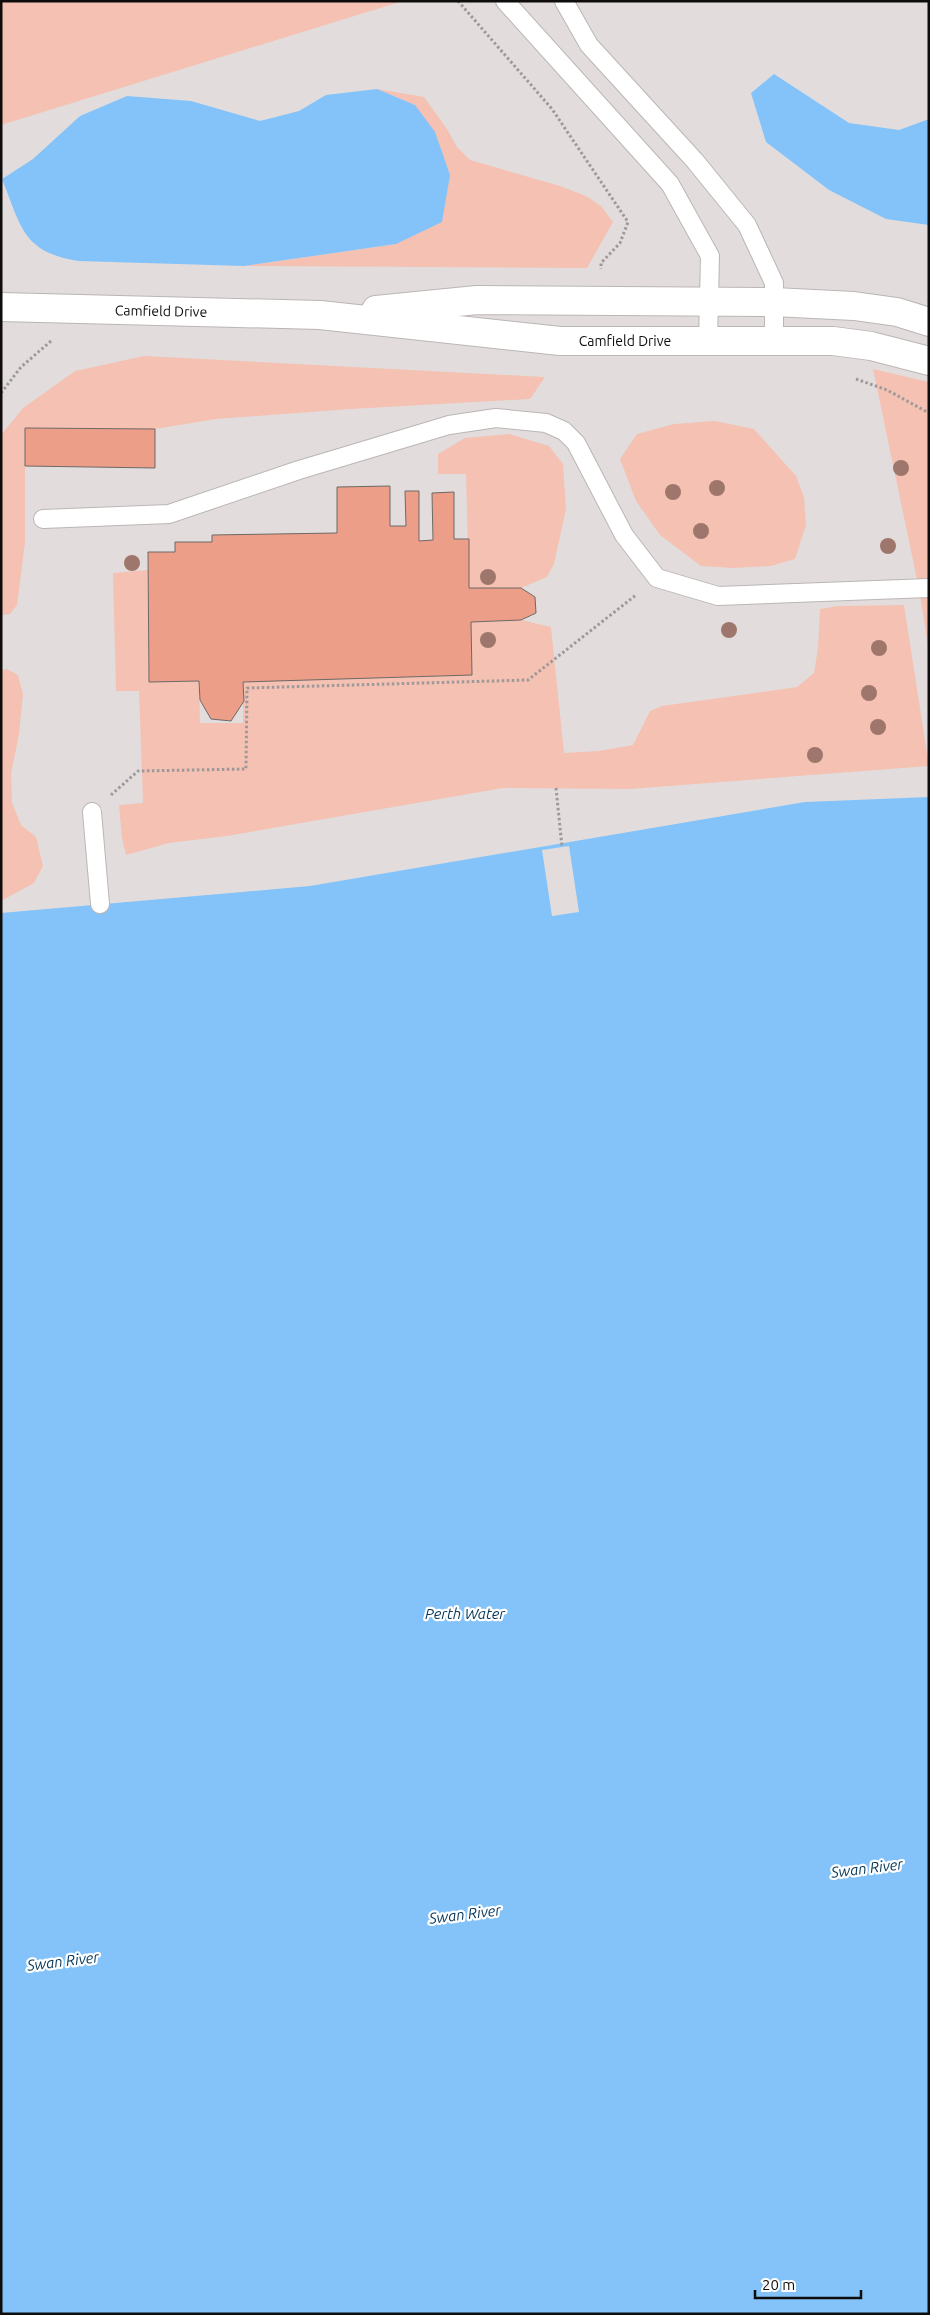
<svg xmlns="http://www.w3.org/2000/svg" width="930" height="2315" font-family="Ubuntu,sans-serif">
	<rect width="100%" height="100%" fill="#e2dddc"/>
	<path fill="#f4c1b3" d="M1 1H403L1 125Z
		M377 89 424 97 447 129 457 147 470 160 560 186 586 196 601 206 613 222 587 268 244 266 396 244 415 105Z
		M144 356 545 377 530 399 351 409 216 419 155 429 25 428V542L17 605 10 614 1 615V435L23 408 75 371Z
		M873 369 929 382V652L919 589Z
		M715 421 754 429 796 476 804 497 806 525 795 559 771 566 733 568 701 566 660 535 636 501 620 459 637 434 674 424Z
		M509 434 549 446 563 464 566 509 554 564 547 577 521 588H469L466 474H438V454L465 438Z
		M148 570 149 682 199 681 200 723H243V682L471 622 521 620 551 627 564 753 599 751 633 745 650 711 662 706 797 687 814 673 818 648 820 609 837 606 904 605 929 766 630 789 503 788 227 836 169 843 126 855 122 838 119 805 143 803 139 691H116L113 573Z
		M7 669 18 675 23 694 19 734 11 774 12 803 21 825 36 837 43 866 34 883 1 901V670Z"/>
	<path fill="#84c3f9" d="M774 74 849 123 899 130 929 119V225L886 219 829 190 766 142 751 93Z
		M377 89 415 105 435 132 450 175 442 222 396 244 244 266 78 261C22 252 21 226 2 179L33 159 80 116 127 96 191 101 260 121 299 111 326 95Z
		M929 797V2314H1V913L310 886 805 802Z"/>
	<path fill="#e2dddc" d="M569 846 579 912 552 916 542 850Z"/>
	<path fill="#ed9e88" stroke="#6d6967" d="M25 428 155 429V468L25 466Z
		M390 486V526H406L405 491H419V541L433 540 432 493 454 492V539H469V588H521L535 597 536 613 521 620 471 622 472 675 243 682 244 701 231 721 211 719 200 700 199 681 149 682 148 552H175V542H212V535L337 533V487Z"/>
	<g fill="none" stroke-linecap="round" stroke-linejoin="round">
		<defs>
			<path id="service" d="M505 1 670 184 710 256 708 341
				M564 1 589 45 695 161 747 225 774 283V341
				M43 519 169 514 299 470 449 425 496 418 546 423 564 431 576 443 624 535 657 578 718 596 929 588
				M92 812 100 904"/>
			<path id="minor" d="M1 307 320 315 560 341H833L871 346 929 361
				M376 310 477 300 774 302 854 306 897 312 929 322"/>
		</defs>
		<use href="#service" stroke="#bab6b4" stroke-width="20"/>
		<use href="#minor" stroke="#bab6b4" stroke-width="30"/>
		<path stroke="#9d9998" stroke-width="3" stroke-dasharray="2.5 2.5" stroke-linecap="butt" d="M458 1 552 109 628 222 620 243 601 263V269
			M856 379 887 390 929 413
			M1 393 21 367 51 341
			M556 788 562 847
			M111 795 138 771 246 769 247 688 528 680 636 595"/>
		<use href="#service" stroke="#fff" stroke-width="18"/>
		<use href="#minor" stroke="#fff" stroke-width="28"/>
	</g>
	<g fill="#9e766b">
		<circle cx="901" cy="468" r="8"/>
		<circle cx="717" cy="488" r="8"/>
		<circle cx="673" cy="492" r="8"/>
		<circle cx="701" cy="531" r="8"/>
		<circle cx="888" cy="546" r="8"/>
		<circle cx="132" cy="563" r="8"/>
		<circle cx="488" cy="577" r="8"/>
		<circle cx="729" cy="630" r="8"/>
		<circle cx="488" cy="640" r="8"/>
		<circle cx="879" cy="648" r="8"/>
		<circle cx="869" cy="693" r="8"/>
		<circle cx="878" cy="727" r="8"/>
		<circle cx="815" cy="755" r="8"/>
	</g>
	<g text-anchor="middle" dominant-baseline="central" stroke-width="4.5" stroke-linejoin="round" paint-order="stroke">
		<g font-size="14" fill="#0e0d0c" stroke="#fff">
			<text transform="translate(161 311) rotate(1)">Camfield Drive</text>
			<text x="625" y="341">Camfield Drive</text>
		</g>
		<g font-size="15" font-style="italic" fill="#06375a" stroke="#fff">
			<text x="465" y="1613">Perth Water</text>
			<text transform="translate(867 1868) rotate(-7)">Swan River</text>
			<text transform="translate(465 1914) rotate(-7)">Swan River</text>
			<text transform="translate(63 1961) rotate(-7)">Swan River</text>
		</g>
	</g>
	<rect width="930" height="2315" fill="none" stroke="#0e0d0c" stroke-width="5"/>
	<path d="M755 2290v8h106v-8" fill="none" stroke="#0e0d0c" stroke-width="2.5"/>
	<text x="762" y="2290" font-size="15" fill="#0e0d0c" stroke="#ffffff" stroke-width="4" paint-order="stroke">20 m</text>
</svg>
